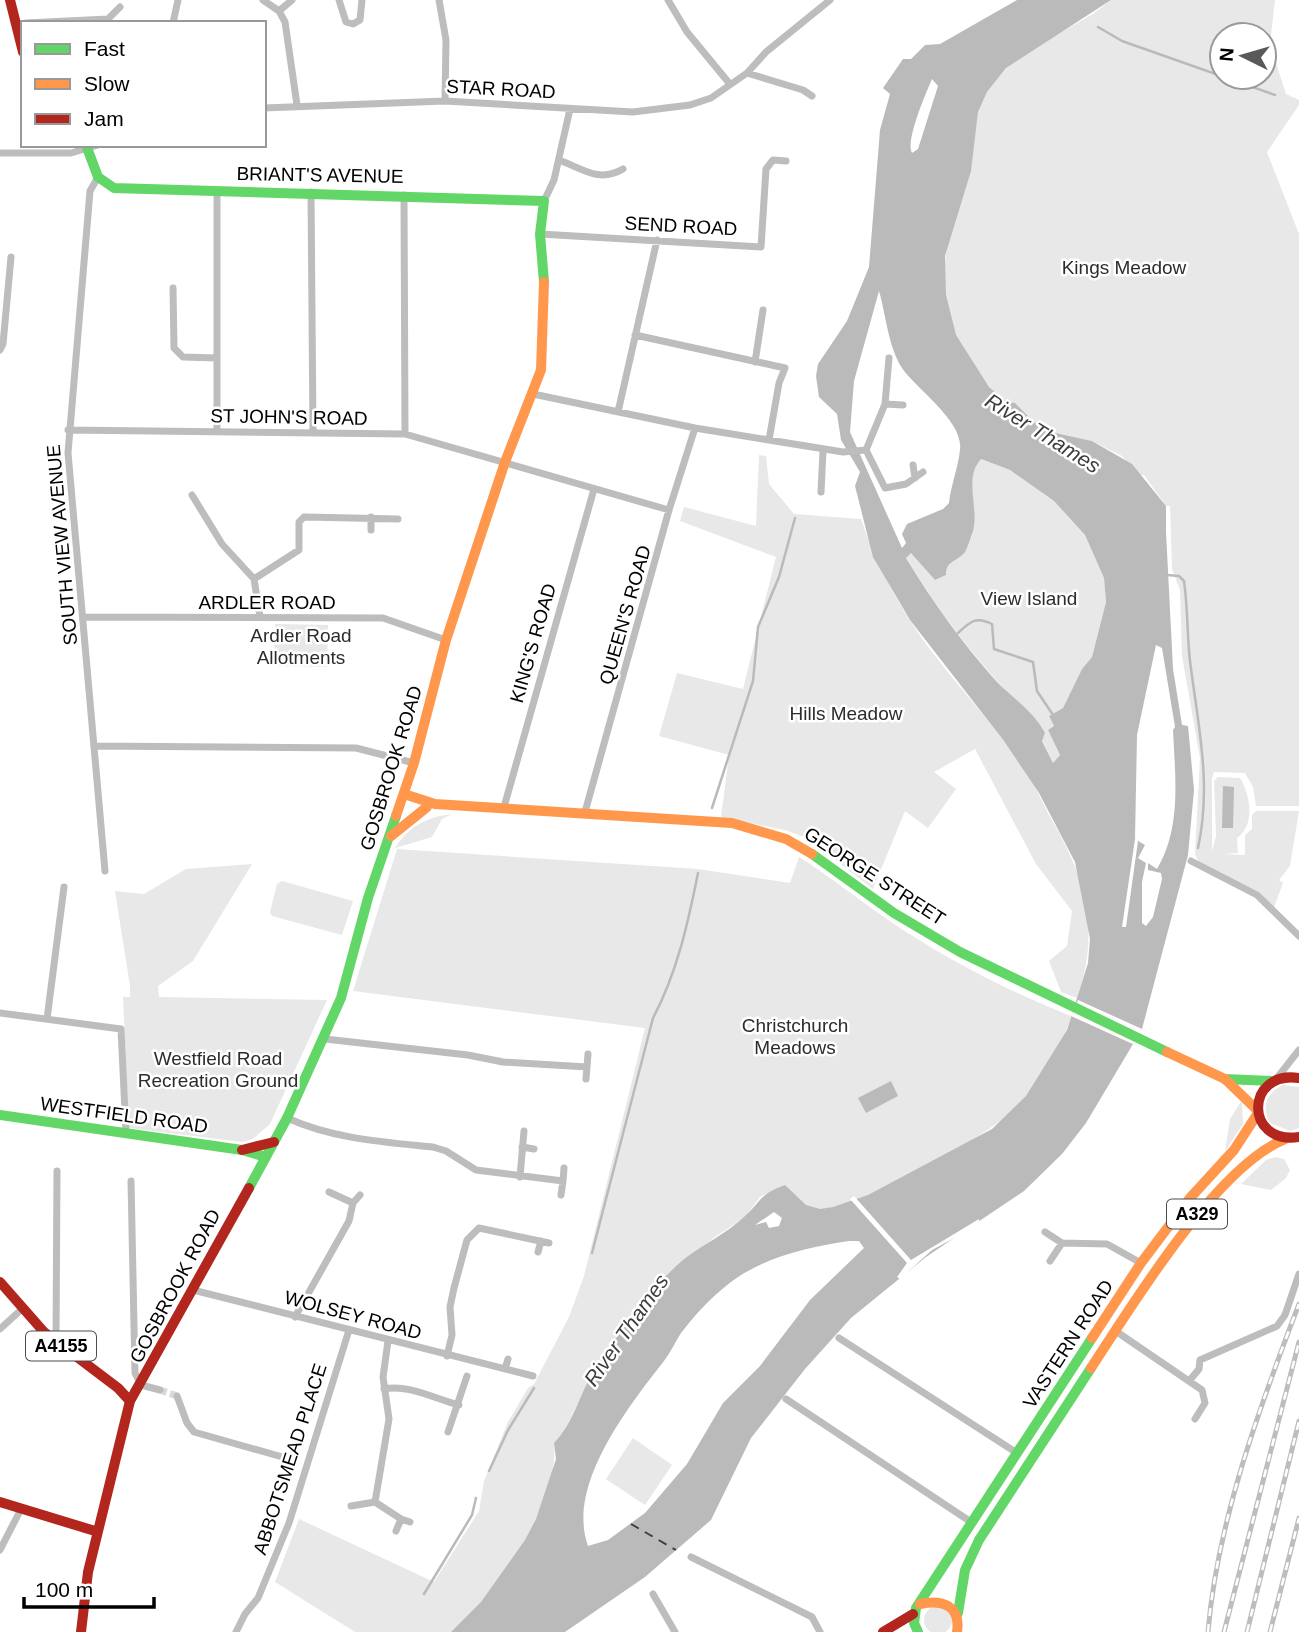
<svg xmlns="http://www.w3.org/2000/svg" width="1299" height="1632" font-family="Helvetica,sans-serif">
	<rect width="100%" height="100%" fill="#fff"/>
	<path fill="#e8e8e8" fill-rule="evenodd" d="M1111 0H1275L1270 44 1286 94 1299 100V105L1267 152 1299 234V806H1256L1253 787 1245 773 1214 772 1212 778V852L1216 836 1214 781 1218 777 1240 778C1250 794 1256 825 1237 838L1238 853 1223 854 1245 855V835L1252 829V815L1256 811H1299L1290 866 1279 880 1283 883 1273 910 1257 894 1198 861 1195 854 1200 758 1182 656 1180 590 1172 569 1170 506H1166L1144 475H1138L1122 456 1092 441 1042 430 1015 403 1006 401 989 387 952 333 947 302 942 295 949 224 971 165 978 112 987 92 1007 67V63L1093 14ZM1222 35H1264V77H1222Z
		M759 455 766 456 769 484 794 514 861 519C873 555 889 587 909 619 944 674 993 720 1028 775 1038 790 1044 807 1053 822 1087 881 1100 932 1077 998L1061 992 1049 961 1067 946 1072 911 1036 864 975 749 934 772 956 789 928 828 905 811 873 889 807 838 785 830 721 817 729 755 659 736 677 673 743 689 776 557 680 521 684 507 756 526Z
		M981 459 1010 470 1054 501 1085 535 1104 578 1106 602 1092 657 1082 669 1063 708 1049 716 1054 726 1048 730 1060 755 1053 763 1042 740 1045 733C1031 713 1013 699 997 681 963 643 932 601 906 557L911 552 935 580 946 575C946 560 964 554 970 541 981 516 962 480 981 459Z
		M275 624 328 625 327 667 274 666Z
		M452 814 442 819 432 837 395 848C409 826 427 817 452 814Z
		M397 849 698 869 790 883 799 857C830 876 857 899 887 919 945 959 1006 990 1071 1016 1063 1047 1039 1085 1016 1108 987 1136 859 1211 819 1209 804 1209 794 1195 785 1185L760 1197 745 1217 715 1237 653 1289 592 1374 563 1433 554 1443C560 1503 496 1595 451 1632H355L275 1582 299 1519 434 1582 479 1511 484 1481 508 1422 528 1388 534 1384 569 1317 584 1276 645 1028 353 991Z
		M252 864 193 961 158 986 159 997 327 1000 270 1124 253 1139 242 1142 129 1128 123 997H130V986L115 891 144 894 186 869Z
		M282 881 353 901 342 935 272 916 270 912 277 884Z
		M1283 1085 1299 1087V1128L1290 1131 1270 1123C1261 1107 1266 1093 1283 1085Z
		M1242 1100 1243 1124 1225 1151 1230 1119Z
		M1275 1157 1284 1159 1290 1170 1286 1178 1271 1190 1241 1184 1266 1160Z
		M633 1438 672 1465 645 1505 606 1479Z
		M924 1620a14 14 0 1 1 28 0a14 14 0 1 1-28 0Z"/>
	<path fill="#bababa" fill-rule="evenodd" d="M1017 0H1111L1006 68 987 92 978 112 971 171 945 256 946 295 956 335 989 387 1006 401 1015 403 1042 430 1092 441 1132 464 1166 506V532L1173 669 1182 725 1188 726 1194 790 1188 855 1142 1029 1086 1123 1062 1154 1024 1191 926 1257 851 1318 805 1369 751 1438 711 1520 645 1577 565 1632H451L481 1602 525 1540 536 1519 556 1459 554 1443C573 1424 579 1395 593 1373 618 1334 647 1291 683 1260 702 1245 726 1234 744 1217 762 1201 758 1195 785 1185L806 1205 820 1209 833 1207 868 1195 992 1129 1026 1096 1067 1030 1088 963 1090 939 1075 862 1039 793 1004 741 910 620 873 557 855 486 860 472 841 440 837 414 819 397 816 376 818 364 847 321 869 267 880 130 890 94 883 88 903 59H911L925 45 940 44ZM932 79 938 86 918 149 912 153C905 141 926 93 932 79ZM879 291C886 315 888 346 902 368 916 389 964 421 960 450 958 468 951 485 949 503L943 509 907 524 902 534 906 543 902 548 850 432 854 381ZM981 459 1010 470 1054 501 1085 535 1104 578 1106 602 1092 657 1082 669 1063 708 1049 716 1054 726 1048 730 1060 755 1053 763 1042 741 1045 733C1034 712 1014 699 997 682 963 644 932 601 906 558L911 553 935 580 946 575C946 560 957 562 965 552 966 550 970 541 971 537 982 513 962 480 981 459ZM1156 645 1162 648 1175 727 1173 730C1175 776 1182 827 1157 869L1148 863V870L1161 873 1162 879 1153 917 1146 926 1142 923V882L1146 863 1138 858 1145 845 1135 839 1137 735ZM774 1212 782 1218 779 1226 769 1228 766 1222 755 1225ZM849 1241H859L864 1248 810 1300 760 1366 723 1403 687 1464 645 1513 608 1540 588 1546C566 1485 629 1406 664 1361 671 1352 675 1342 681 1333 697 1312 716 1292 738 1277 772 1255 810 1247 849 1241Z
		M1223 786 1234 787 1233 828H1222Z
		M891 1081 898 1096 866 1113 858 1098Z"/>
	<path fill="#fff" d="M1135 839 1138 841 1126 927H1122Z
		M1078 1000 1142 1029 1135 1045 1071 1016Z
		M854 1196 911 1260 979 1219V1225L932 1250 900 1279 897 1277 907 1263 850 1199Z"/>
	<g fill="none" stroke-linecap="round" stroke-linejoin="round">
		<path stroke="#bababa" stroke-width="2.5" d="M1098 27 1122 41 1275 95
			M1167 575 1179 576 1184 581C1188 608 1187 635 1190 661 1198 725 1212 784 1198 848
			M958 633C971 621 976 616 992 624L994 649 1033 662 1037 691 1053 715
			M712 808 753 681 758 627 779 577 795 518
			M592 1253 653 1018C677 973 688 923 698 873
			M489 1471 508 1430 534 1388
			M424 1594 472 1515 476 1498"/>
		<path stroke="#3d3d3d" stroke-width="2" stroke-dasharray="9 7" stroke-linecap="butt" d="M631 1524 676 1550"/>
		<path stroke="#d9d9d9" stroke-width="7" stroke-dasharray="7 3.5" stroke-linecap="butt" d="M160 1390 177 1396"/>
		<path stroke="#bdbdbd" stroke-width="7" d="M263 0 279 11 285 22 297 105
			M339 0 346 22 353 24 360 20 362 0
			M439 0 446 40 445 101
			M668 0 687 32 729 83
			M279 11 292 0
			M108 19 120 7
			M26 23 108 19 109 23
			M173 23 178 0
			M747 73 803 90 812 96
			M264 108 445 101 633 112 690 105 711 98 747 73 766 52 830 0
			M0 153H71L98 145
			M559 160C583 169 599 183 623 169
			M98 177 90 191 68 453 105 871
			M311 192 313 433
			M404 195 405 434
			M544 201 554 180 570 109
			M540 234 761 247 766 169 773 160 786 161
			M173 288 174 348 183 357 217 358
			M635 335 785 368 779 383 769 440
			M0 350 3 344 11 257
			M755 362 763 310
			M533 394 695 428 843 452 866 450 885 404 889 358
			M885 404 903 405
			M618 412 657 240
			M68 430 405 434 669 510
			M217 432V190
			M866 450 885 488 906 484 923 472
			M913 465 915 478
			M821 492 823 451
			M192 495 222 544 254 579 260 617
			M371 530V517
			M254 579 299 550V522L304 517 398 519
			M83 617 383 618 446 640
			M95 746 356 748 414 763
			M504 807 594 489
			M585 812 669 510 695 428
			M1191 861 1257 895 1299 936
			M0 1013 121 1029 126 1132
			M47 1019 64 887
			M325 1039 468 1055 503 1062 587 1067
			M1277 1078 1299 1050
			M586 1079 588 1054
			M287 1118C334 1139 382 1142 433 1147L446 1151 476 1170 563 1181 564 1168
			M522 1147 534 1149
			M520 1177 524 1131
			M131 1181 135 1373 141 1385 160 1390
			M329 1192 353 1203
			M561 1195 563 1181
			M1045 1232 1062 1243 1107 1244 1141 1263
			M538 1252 541 1241
			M1050 1261 1062 1243
			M193 1290 533 1376
			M295 1317 349 1221 353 1203 360 1195
			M0 1329 23 1308
			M1117 1332 1202 1390 1205 1403 1195 1419
			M839 1338 1017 1453
			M56 1341 57 1171
			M447 1356 452 1335 450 1307 454 1288 467 1240 479 1228 549 1243
			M505 1369 508 1359
			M1190 1380 1199 1369 1200 1360 1277 1326 1285 1315 1299 1274
			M384 1389C409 1384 435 1399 459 1405
			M177 1396 187 1423 194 1432 293 1460
			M786 1399 971 1522
			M448 1432 467 1376
			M375 1502 401 1519
			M351 1506 375 1502 389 1419 383 1377 388 1341
			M396 1531 401 1519 410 1522
			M0 1550 21 1509
			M691 1557 812 1617 820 1632
			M653 1594 675 1632
			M236 1632 245 1614 258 1598 289 1523 349 1330"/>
		<path stroke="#63d668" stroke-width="10" d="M86 145 98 177 114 188 544 201 540 234 544 282
			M812 854 894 913 960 952 1167 1052
			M1225 1079 1271 1081
			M0 1115 242 1150 266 1157
			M249 1188 287 1118 341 998 368 898 396 816
			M958 1613 965 1570 979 1540 1091 1368
			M918 1632 914 1623 916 1608 1092 1338"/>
		<path stroke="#ff974d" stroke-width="10" d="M404 794 435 804 732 823 786 839 812 854
			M396 816 414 763 446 640 505 462 541 370 544 282
			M391 836 427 807
			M1167 1052 1225 1079 1257 1110
			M1092 1338 1141 1263 1190 1198 1234 1150 1258 1113
			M1091 1368C1133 1304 1216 1167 1285 1139
			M920 1604C943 1599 961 1606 957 1632"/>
		<path stroke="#b3261e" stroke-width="10" d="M10 0 23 52
			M1299 1078C1245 1070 1244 1145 1299 1137
			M242 1150 274 1142
			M0 1282 44 1332 118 1388 130 1401 88 1572 81 1632
			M130 1401 249 1188
			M0 1502 95 1531
			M883 1632 913 1614"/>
		<defs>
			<path id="rail" d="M1208 1632C1217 1522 1260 1406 1299 1304
				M1224 1632 1299 1342
				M1247 1632 1299 1421
				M1270 1632 1299 1518"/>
		</defs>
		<use href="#rail" stroke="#bdbdbd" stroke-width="5"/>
		<use href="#rail" stroke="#fff" stroke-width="2.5" stroke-dasharray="8" stroke-linecap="butt"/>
	</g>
	<g text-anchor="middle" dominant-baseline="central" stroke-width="5" stroke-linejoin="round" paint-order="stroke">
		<g fill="#fff" stroke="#4c4c4c" stroke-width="2">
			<rect x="1167" y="1199.5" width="60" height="29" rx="5"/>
			<rect x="26" y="1331.5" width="70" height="29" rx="5"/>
		</g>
		<g font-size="18" font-weight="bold" fill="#000">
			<text x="1197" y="1214">A329</text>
			<text x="61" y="1346">A4155</text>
		</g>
		<g font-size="19" fill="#000" stroke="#fff">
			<text transform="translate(501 89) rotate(3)">STAR ROAD</text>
			<text transform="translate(320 175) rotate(1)">BRIANT'S AVENUE</text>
			<text transform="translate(681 226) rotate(3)">SEND ROAD</text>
			<text transform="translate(289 417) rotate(1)">ST JOHN'S ROAD</text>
			<text transform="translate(62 545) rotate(-95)">SOUTH VIEW AVENUE</text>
			<text x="267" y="602">ARDLER ROAD</text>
			<text transform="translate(625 615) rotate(-74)">QUEEN'S ROAD</text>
			<text transform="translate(533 643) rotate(-74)">KING'S ROAD</text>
			<text transform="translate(391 768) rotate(-73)">GOSBROOK ROAD</text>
			<text transform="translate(875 876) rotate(33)">GEORGE STREET</text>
			<text transform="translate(124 1115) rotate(8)">WESTFIELD ROAD</text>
			<text transform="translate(175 1286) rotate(-62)">GOSBROOK ROAD</text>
			<text transform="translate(353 1315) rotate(15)">WOLSEY ROAD</text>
			<text transform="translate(1068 1344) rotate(-57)">VASTERN ROAD</text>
			<text transform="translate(290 1459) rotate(-72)">ABBOTSMEAD PLACE</text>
		</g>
		<g font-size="19" fill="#2c2c2c" stroke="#fff">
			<text x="1124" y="267">Kings Meadow</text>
			<text x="1029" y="598">View Island</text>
			<text x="301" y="635">Ardler Road<tspan x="301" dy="22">Allotments</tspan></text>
			<text x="846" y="713">Hills Meadow</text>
			<text x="795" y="1025">Christchurch<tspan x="795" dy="22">Meadows</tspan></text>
			<text x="218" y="1058">Westfield Road<tspan x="218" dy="22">Recreation Ground</tspan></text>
		</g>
		<g font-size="21" font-style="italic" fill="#3d3d3d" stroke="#fff">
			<text transform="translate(1043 433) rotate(32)">River Thames</text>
			<text transform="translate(626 1330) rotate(-55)">River Thames</text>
		</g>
	</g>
	<rect x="21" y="21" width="245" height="126" fill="#ffffff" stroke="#999999" stroke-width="2"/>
	<rect x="35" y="44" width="35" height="10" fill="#63d668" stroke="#999999" stroke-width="2"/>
	<text x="84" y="56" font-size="21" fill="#000000">Fast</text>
	<rect x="35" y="79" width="35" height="10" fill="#ff974d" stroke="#999999" stroke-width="2"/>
	<text x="84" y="91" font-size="21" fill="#000000">Slow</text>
	<rect x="35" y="114" width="35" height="10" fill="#b3261e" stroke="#999999" stroke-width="2"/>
	<text x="84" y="126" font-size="21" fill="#000000">Jam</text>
	<g transform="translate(1243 56) rotate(275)"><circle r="33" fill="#ffffff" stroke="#999999" stroke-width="2"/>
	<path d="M0-5L12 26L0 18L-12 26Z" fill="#595959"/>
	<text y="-10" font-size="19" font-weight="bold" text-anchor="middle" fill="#000000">N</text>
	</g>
	<path d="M24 1597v10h130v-10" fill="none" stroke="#000000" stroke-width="3.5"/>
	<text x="35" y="1597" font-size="21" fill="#000000" stroke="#ffffff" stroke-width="5" paint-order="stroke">100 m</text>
</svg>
